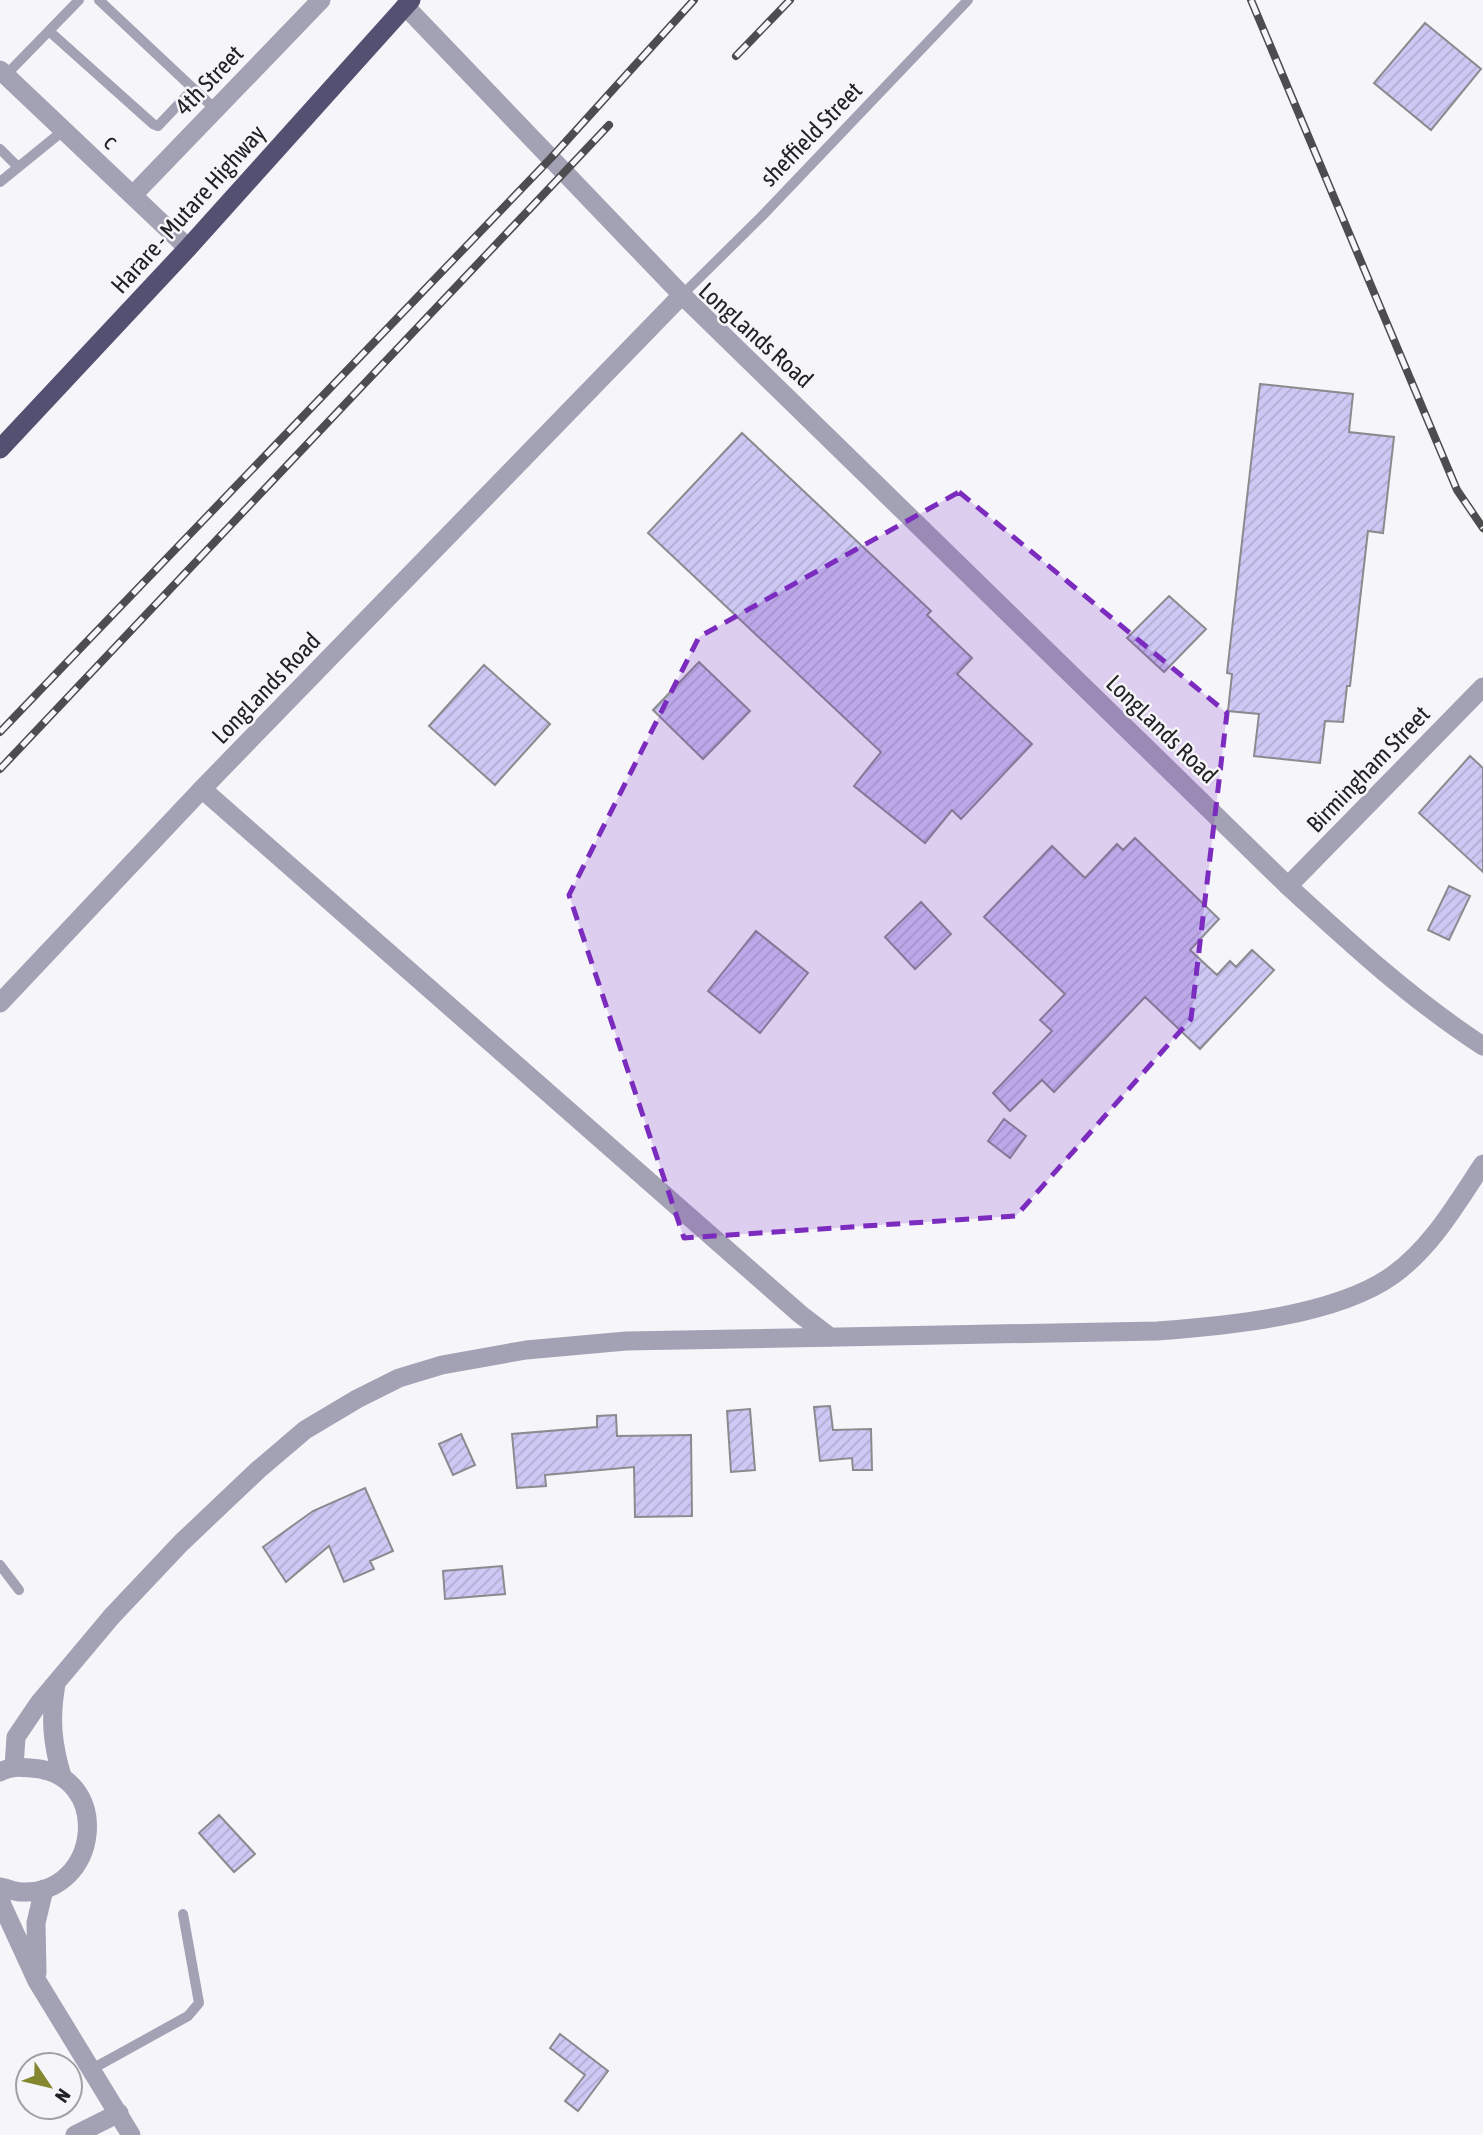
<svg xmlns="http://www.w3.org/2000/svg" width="1483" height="2135" font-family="'Asap Condensed',sans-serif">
	<defs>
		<pattern id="building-hatch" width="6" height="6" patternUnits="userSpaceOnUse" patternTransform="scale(1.75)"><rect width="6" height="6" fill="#cdc8f4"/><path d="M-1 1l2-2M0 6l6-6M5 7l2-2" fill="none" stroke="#b0acd1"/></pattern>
	</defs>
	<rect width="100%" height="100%" fill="#f5f5fa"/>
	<path fill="url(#building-hatch)" stroke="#8a8a8f" stroke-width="2" d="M1425 23 1481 69 1431 130 1374 83Z
		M1260 384 1353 394 1349 432 1394 437 1383 533 1368 531 1350 686H1347L1343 722 1325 721 1320 763 1254 756 1259 714 1228 711 1232 674 1227 673Z
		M742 433 931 611 927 615 972 658 957 674 1032 744 961 819 952 810 925 843 854 786 881 752 648 533Z
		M1169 596 1206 629 1164 672 1127 638Z
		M699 662 750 711 703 759 653 710Z
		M484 665 550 724 495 785 429 726Z
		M1470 756 1483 768V872L1419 813Z
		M1135 838 1219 919 1190 950 1217 975 1230 961 1236 967 1252 950 1274 970 1200 1049 1145 997 1054 1092 1042 1080 1010 1111 993 1093 1052 1031 1040 1020 1065 994 984 917 1052 846 1085 878 1117 844 1123 850Z
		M1449 886 1470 896 1449 940 1428 930Z
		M921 902 951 934 915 969 885 937Z
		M756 931 808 973 760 1033 708 991Z
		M1004 1119 1026 1136 1010 1158 988 1141Z
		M830 1406 833 1430 871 1429 872 1470H853L852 1458 820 1461 814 1407Z
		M750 1409 755 1470 731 1472 727 1411Z
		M616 1415 617 1436 691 1435 692 1516 635 1517 634 1467 545 1475 546 1486 517 1488 512 1434 597 1427V1416Z
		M461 1434 475 1465 453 1475 439 1444Z
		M365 1488 393 1551 370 1561 374 1569 344 1582 329 1546 286 1582 263 1547 313 1511Z
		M502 1566 505 1594 445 1599 443 1571Z
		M219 1815 255 1854 234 1872 199 1833Z
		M560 2034 608 2071 578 2111 565 2101 585 2075 550 2048Z"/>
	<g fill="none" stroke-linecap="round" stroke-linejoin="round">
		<path stroke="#a3a1b4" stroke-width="10" d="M99 0 215 109
			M49 31 153 124 158 126 193 89
			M3 78 79 0
			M0 149 18 167
			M0 182 64 130
			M682 295 762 216 968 0
			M0 1565 19 1590
			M92 2069 188 2016 199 2003 183 1914"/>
		<path stroke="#a3a1b4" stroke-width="19" d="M405 6 682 295
			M0 70 188 248
			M133 195 321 0
			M202 789 800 1314 830 1337
			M1288 886 1483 687
			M75 2135 119 2113"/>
		<path stroke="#a3a1b4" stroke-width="19" d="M0 1003 202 789 682 295 1288 886C1350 943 1412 1000 1483 1046
			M56 1684C50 1718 52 1743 62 1776
			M14 1767 16 1737 39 1703 112 1616 181 1543 258 1470 305 1430 357 1399 399 1378 442 1365 526 1350 626 1341 1157 1331C1226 1326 1336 1316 1393 1275 1432 1247 1457 1203 1483 1164
			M0 1772C11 1766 19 1767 31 1768 114 1773 101 1896 21 1892 14 1892 7 1888 0 1887
			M0 1894 2 1905 37 1981 131 2135
			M37 1973 36 1923 44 1889"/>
		<path stroke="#545072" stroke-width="19" d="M0 449 188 248 411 0"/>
		<defs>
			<path id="rail" d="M1251 0 1457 490 1483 528
				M736 56 790 0
				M0 732 551 158 694 0
				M0 769 609 125"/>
		</defs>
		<use href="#rail" stroke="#4d4d4f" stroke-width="8"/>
		<use href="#rail" stroke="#f5f5fa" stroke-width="5" stroke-dasharray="16" stroke-linecap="butt"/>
	</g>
	<path fill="#7b2cbf" fill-opacity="0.2" stroke="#7b2cbf" stroke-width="5" stroke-dasharray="14 9" stroke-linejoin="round" d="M959 492 1227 713 1191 1019 1016 1216 684 1238 569 895 699 637Z"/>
	<g text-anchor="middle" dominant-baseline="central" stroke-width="5" stroke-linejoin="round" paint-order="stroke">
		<g font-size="24" fill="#222223" stroke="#f5f5fa">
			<text transform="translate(209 80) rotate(-46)">4th Street</text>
			<text transform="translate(811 134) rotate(-46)">sheffield Street</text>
			<text transform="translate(111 141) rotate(43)">c</text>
			<text transform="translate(188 209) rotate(-48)">Harare - Mutare Highway</text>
			<text transform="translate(756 335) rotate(42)">LongLands Road</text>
			<text transform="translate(266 688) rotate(-46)">LongLands Road</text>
			<text transform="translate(1162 729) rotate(44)">LongLands Road</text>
			<text transform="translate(1368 769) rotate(-46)">Birmingham Street</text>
		</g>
	</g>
	<g transform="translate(49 2086) rotate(125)"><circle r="33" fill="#f5f5fa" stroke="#a1a1a4" stroke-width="2"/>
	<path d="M0-5L12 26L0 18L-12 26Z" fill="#848630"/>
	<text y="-10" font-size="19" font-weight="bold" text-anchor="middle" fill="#222223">N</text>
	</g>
</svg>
